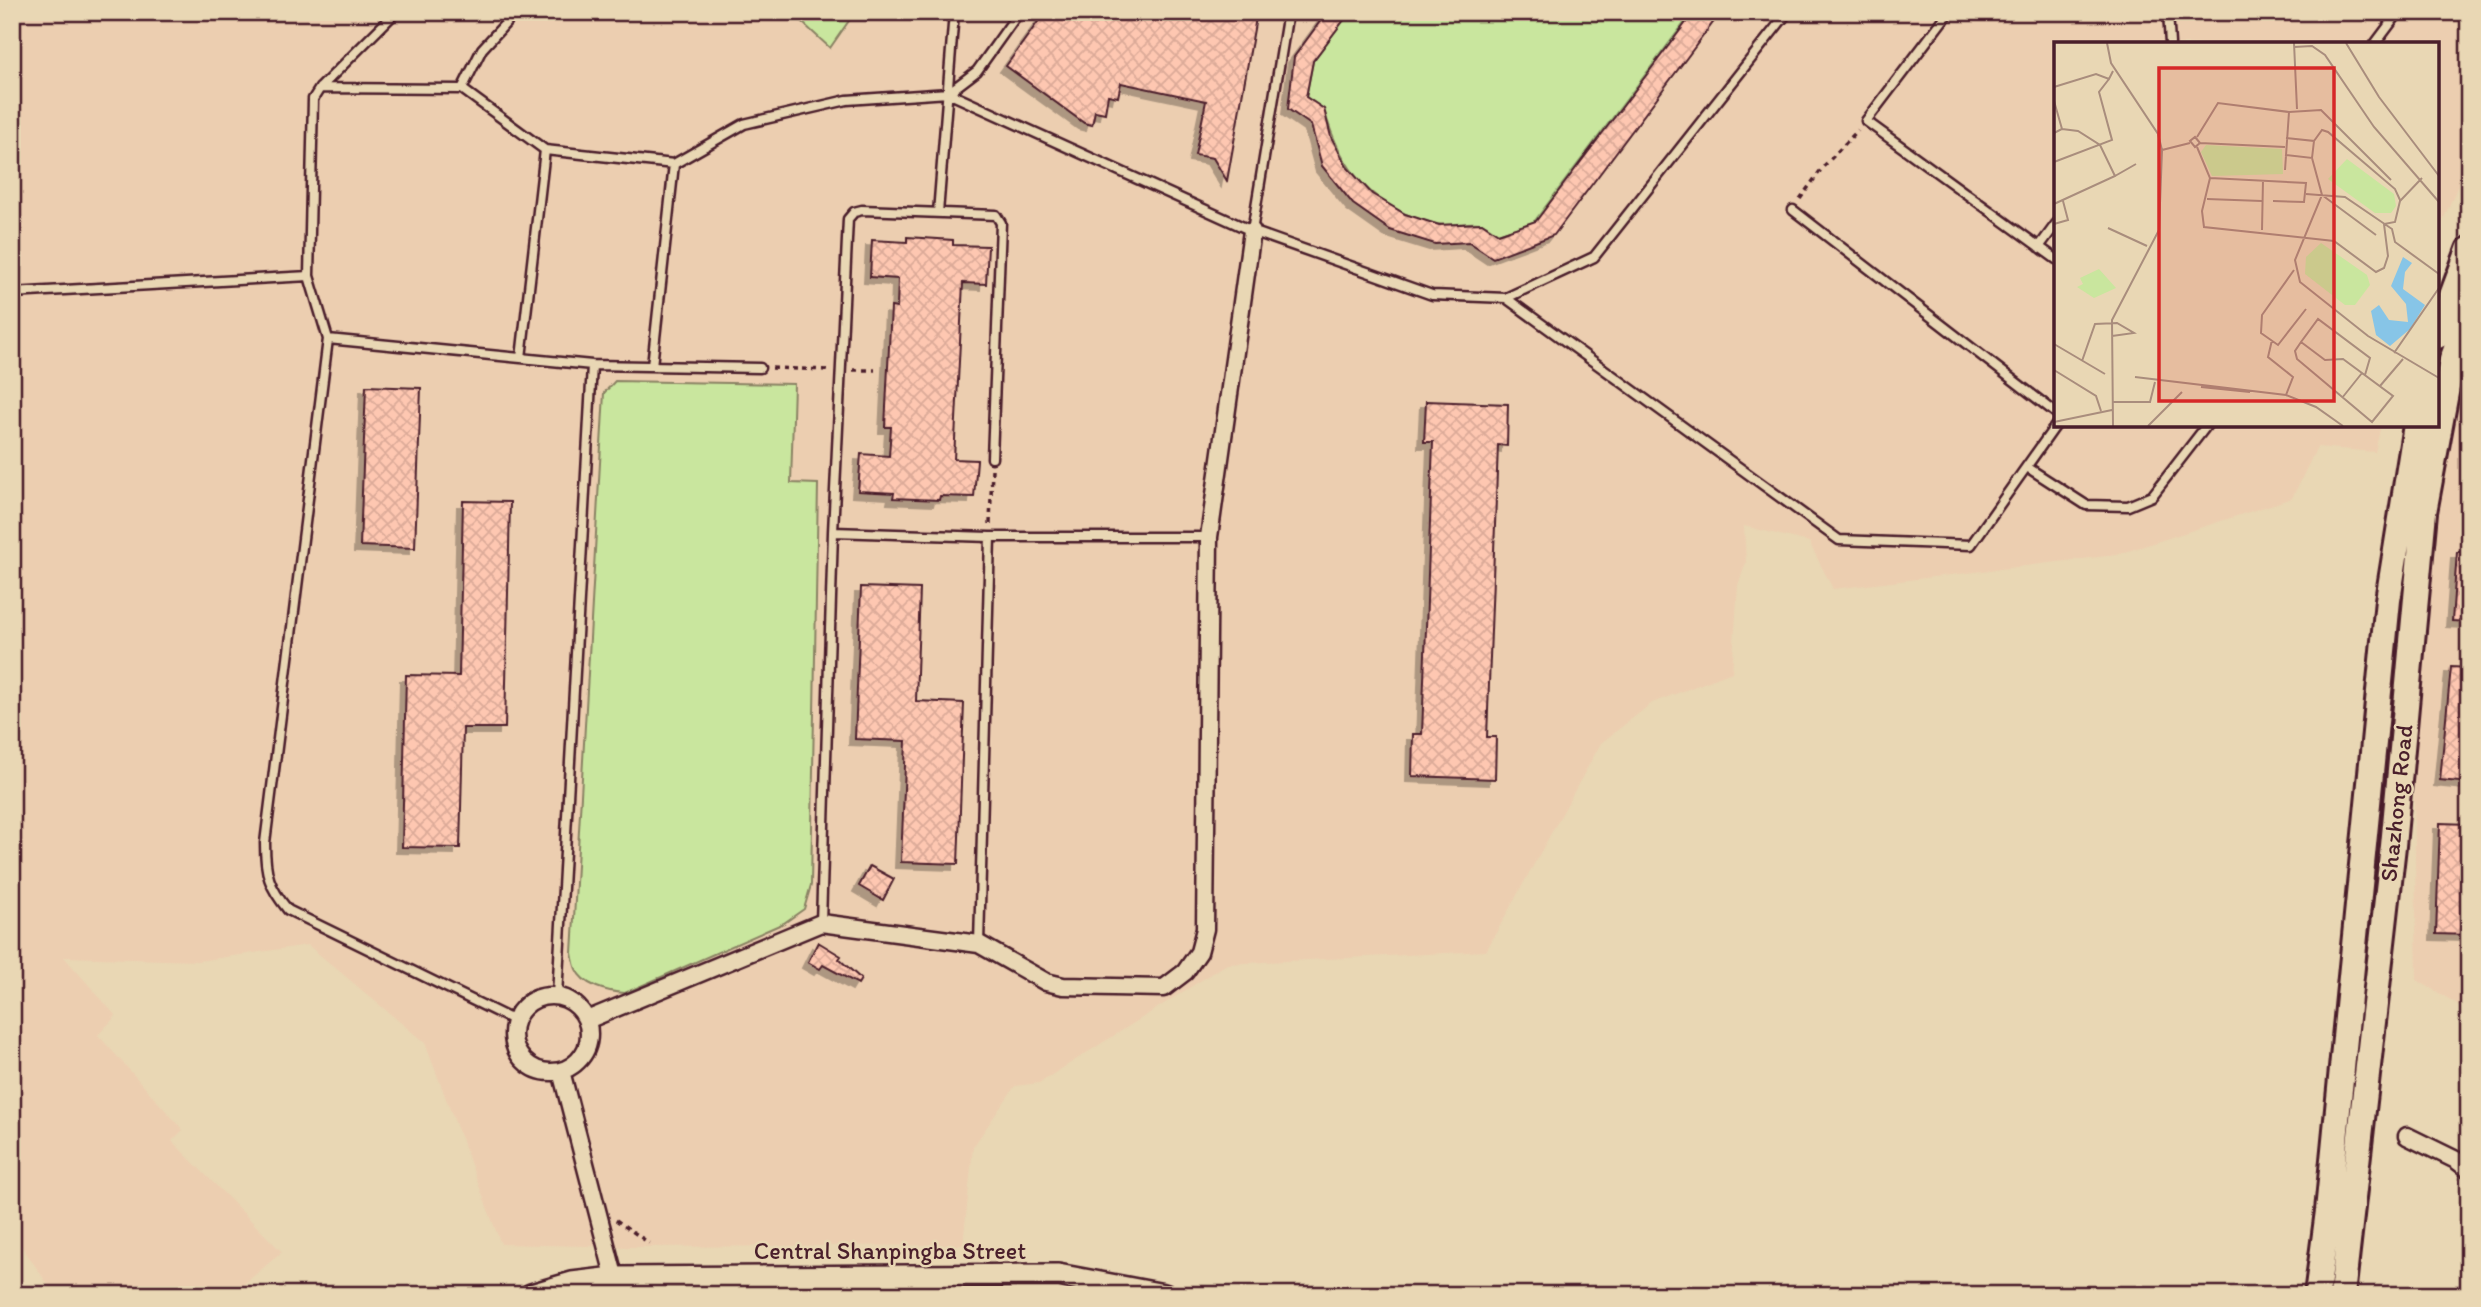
<svg xmlns="http://www.w3.org/2000/svg" width="2481" height="1307" font-family="Itim,sans-serif">
	<defs>
		<pattern id="building-cross-hatch" width="8" height="8" patternUnits="userSpaceOnUse" patternTransform="scale(1.75)"><rect width="8" height="8" fill="#fec7b1"/><path d="M0 0l8 8M0 8l8-8" fill="none" stroke="#dbaa98"/></pattern>
		<filter id="shadow"><feDropShadow dx="-6" dy="6" stdDeviation="0" flood-color="#0004"/></filter>
	</defs>
	<rect width="100%" height="100%" fill="#e9d7b4"/>
	<filter id="ink" filterUnits="userSpaceOnUse"><feTurbulence type="fractalNoise" baseFrequency=".0143" numOctaves="2"/><feDisplacementMap in="SourceGraphic" scale="14" xChannelSelector="R" yChannelSelector="G"/><feConvolveMatrix kernelMatrix="1 2 1 2 8 2 1 2 1" color-interpolation-filters="sRGB"/></filter>
	<g filter="url(#ink)">
		<path fill="#ecceb0" d="M12 12H2469V168L2460 181 2437 234V44H2056V425H2381L2375 452 2317 447 2292 498 2116 555 1833 589 1809 542 1744 526 1746 563 1738 585 1732 672 1652 703 1601 743 1486 951 1227 964 1039 1083 1015 1086 973 1147 963 1245 630 1247 501 1244 425 1043 308 945 198 961 64 957 116 1016 98 1035 183 1130 172 1141 282 1252 231 1295H55L12 1232Z
			M2469 373V1011L2417 980 2413 734 2429 513 2445 436Z"/>
		<path fill="#c9e69e" stroke="#8a8264" stroke-width="2" d="M791 12H855L830 48Z
			M1350 12H1694L1536 221 1498 234C1493 230 1486 224 1480 223 1466 221 1451 227 1437 224 1373 210 1340 169 1324 109L1306 97 1313 61Z
			M615 381 794 384 791 483 818 484 811 885 804 909 784 923 625 993C608 992 583 986 576 969 574 965 573 958 572 953L604 393Z"/>
		<path fill="url(#building-cross-hatch)" stroke="#4a1f2b" stroke-width="2" filter="url(#shadow)" d="M1045 12H1257L1227 181 1213 158 1195 155 1206 101 1121 83 1118 97 1108 95 1105 113 1095 111 1092 125 1084 123 1006 66Z
			M1327 12H1350L1313 61 1306 97 1324 109 1331 137 1347 167 1372 194 1405 214 1439 225 1482 223 1498 234 1536 221 1694 12H1721L1554 235 1493 258 1469 242 1435 244 1390 230 1353 204 1322 166 1311 125 1288 109 1294 57Z
			M907 237 953 240V245L988 246 986 284 963 283 954 459 977 460 974 497 940 496 939 500 893 498 894 493 858 491 861 454 889 456 891 427H885L891 307 897 308 898 279 870 277 872 240 907 242Z
			M366 386 421 388 415 548 360 546Z
			M1426 401 1508 404 1507 446 1498 445 1487 737H1496L1495 779 1412 776 1413 734H1422L1433 442H1424Z
			M463 501 510 502 505 728H463L460 848 402 847 406 675 459 676Z
			M2457 552H2469V622L2452 621Z
			M861 587 920 589 916 701 964 703 958 864 901 862 906 741 855 739Z
			M2451 667 2469 668V783L2440 780Z
			M2440 823 2469 824V935L2436 934Z
			M870 866 894 879 883 900 859 886Z
			M818 942 841 956 839 959 861 979 858 984 823 965 820 969 808 962Z"/>
		<g fill="none" stroke-linecap="round" stroke-linejoin="round">
			<defs>
				<path id="lane" d="M396 12 320 88 313 99 309 276 328 339 265 843C265 874 269 887 288 910L515 1021
					M516 12 482 49 462 89 545 150
					M1949 12 1866 121 2056 259
					M2168 12 2170 44
					M2375 44 2399 12
					M320 88 462 89
					M948 93 977 71 1019 12
					M674 164 744 124 847 100 948 93 1252 231 1432 295 1506 298 1594 257 1788 12
					M1793 210 2056 413
					M938 213 954 12
					M1252 231 1288 12
					M2039 247 2056 224
					M12 293 309 276
					M1506 298 1839 540 1971 545 2056 425
					M328 339 592 365 760 368
					M521 358 545 150 674 164 652 366
					M2027 467 2086 505 2128 506 2152 496 2207 425
					M833 532 990 537H1209
					M821 923 833 532 848 219 854 212 862 210 996 215 1001 223 992 458
					M979 944 990 537
					M557 996 592 365"/>
				<path id="street" d="M513 1034a38 38 0 1 1 76 0a38 38 0 1 1-76 0Z
					M587 1020 821 923 979 944 1046 982 1063 986 1164 988 1185 972 1199 952 1205 929 1209 537 1252 231
					M561 1071 619 1295
					M2407 1136 2456 1160 2469 1170"/>
				<path id="secondary" d="M531 1295 572 1283 614 1278 1058 1275 1164 1295"/>
				<path id="primary" d="M2437 336 2469 250
					M2317 1295 2328 1211 2388 600 2416 425
					M2342 1295 2393 846 2424 512 2452 360 2469 314"/>
			</defs>
			<use href="#lane" stroke="#4a1f2b" stroke-width="13"/>
			<use href="#street" stroke="#4a1f2b" stroke-width="21"/>
			<use href="#secondary" stroke="#4a1f2b" stroke-width="26"/>
			<use href="#primary" stroke="#4a1f2b" stroke-width="30"/>
			<path stroke="#4a1f2b" stroke-width="3.5" stroke-dasharray="5 5" stroke-linecap="butt" d="M1800 199 1823 167 1858 130
				M772 368 828 370
				M853 370H875
				M990 524 992 469
				M616 1220 649 1243"/>
			<use href="#lane" stroke="#e9d7b4" stroke-width="8"/>
			<use href="#street" stroke="#e9d7b4" stroke-width="16"/>
			<use href="#secondary" stroke="#e9d7b4" stroke-width="21"/>
			<use href="#primary" stroke="#e9d7b4" stroke-width="24"/>
		</g>
	</g>
	<g text-anchor="middle" dominant-baseline="central" stroke-width="5" stroke-linejoin="round" paint-order="stroke">
		<g font-size="24" fill="#4a1f2b" stroke="#e9d7b4">
			<text transform="translate(2396 803) rotate(-84)">Shazhong Road</text>
			<text x="890" y="1250">Central Shanpingba Street</text>
		</g>
	</g>
	<g transform="translate(2054 42)">
		<rect width="385" height="385" fill="#e9d7b4"/>
		<path d="M45 227 62 246 40 256 23 245 29 242 26 236Z" fill="#c9e69e"/>
		<path d="M152 103 228 107 229 132 158 134 147 110ZM293 117 340 152 342 164 337 171H321L274 137ZM267 201 313 233 316 243 301 263H291L251 232 252 215Z" fill="#c9e69e"/>
		<path d="M349 215 358 221 351 230 349 247 371 263 356 287 336 304 322 293 317 269 325 263 335 278 354 280 352 262 337 244Z" fill="#87c5e7"/>
		<path fill="none" stroke="#a98d7d" stroke-width="2" d="M53 1 57 21 104 92 108 108 105 188 58 278 59 384M240 1 243 67M292 1 325 55 385 134M240 5 258 4 271 13 320 85 385 160M0 45 42 32 55 37 59 29M0 59 8 87 0 91M143 95 164 61 235 70 267 68 337 138M260 99 268 88 274 90 341 147 346 158M146 101 141 95 136 99 141 105 146 101 231 105M143 105 156 136 148 169 150 185 280 199 322 230 330 226 334 214 330 182 341 180 346 159 368 136M108 108 136 101M231 113 258 116 260 99 232 96M258 116 268 153 241 218 246 240 314 294 385 336M0 120 58 98 45 50 55 37M231 128 235 70M61 134 82 122M156 136 252 141 250 160 219 159M252 152 291 155 338 187 341 200 385 232M268 153 322 193M153 157 208 159M0 162 61 134 46 103 24 89 8 87M0 182 14 178 9 159M54 186 93 204M208 188 209 138M240 228 208 273 207 291 224 303 252 267M218 298 214 315 239 335 232 353M247 300 271 318 289 317 339 354 318 380 243 317 241 309 247 300 264 277 316 316 311 333M0 302 51 332M340 311 385 246M28 319 41 282 63 281 80 291 58 294M0 328 42 354 47 369M81 335 232 353 262 365 289 384M326 344 349 317M147 345 196 350M288 356 308 331M58 360H96L101 340M0 380 58 368M94 384 128 350"/>
		<path fill="#d62828" fill-opacity="0.15" stroke="#d62828" stroke-width="3.5" d="M105 26H280V359H105Z"/>
		<rect width="385" height="385" fill="none" stroke="#4a1f2b" stroke-width="3.5"/>
	</g>
	<rect width="2481" height="1307" fill="none" stroke="#e9d7b4" stroke-width="42"/>
	<rect x="21" y="21" width="2439" height="1265" fill="none" stroke="#4a1f2b" stroke-width="2.5" filter="url(#ink)"/>
</svg>
